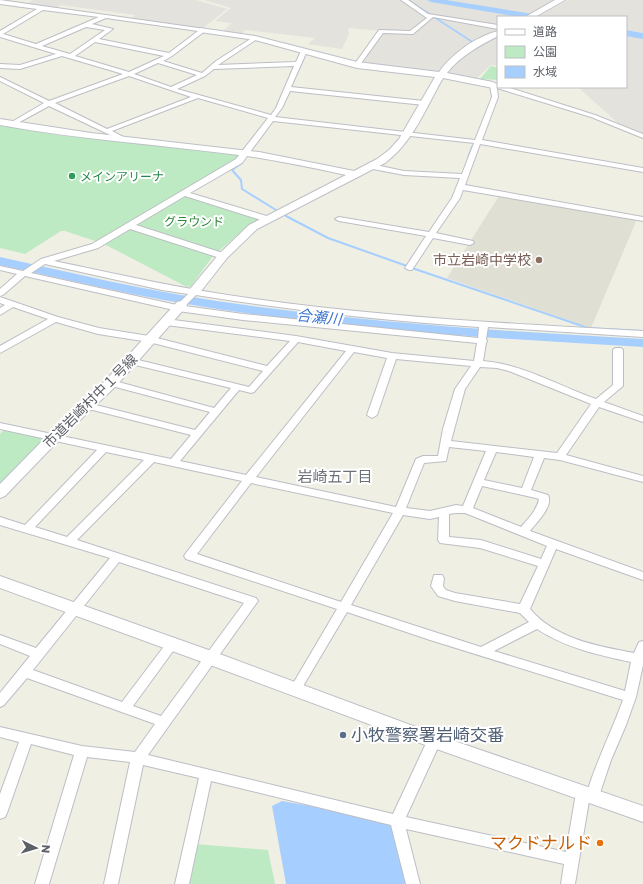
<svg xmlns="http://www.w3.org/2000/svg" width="643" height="884" font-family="Poppins,'Noto Sans JP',sans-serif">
	<rect width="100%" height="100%" fill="#f0efe4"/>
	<path fill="#e4e2dc" d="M33 0H196L227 9 202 29 131 19 135 15 61 5 55 8 25 5Z
		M204 0H557L523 17H498V30L483 38 447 63 439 72 361 64 383 31 348 28 349 34 342 49 308 44 315 38 245 30 240 35 222 32 232 23 215 21 231 8Z
		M568 0H643V33L626 30V17L539 16Z
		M626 35 643 38V134L619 124 578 87H626Z
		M498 36V66L491 65 477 78 452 75 448 73 463 57Z"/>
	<path fill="#e0dfd3" d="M499 196 637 219 591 328 447 278Z"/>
	<path fill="#beeac3" d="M491 66 498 68V80L480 79Z
		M0 125 60 135 238 154 239 155 238 158 98 242 65 231H61L25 254 0 248Z
		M185 196 259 219 242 231 213 256 191 286 187 287 104 244Z
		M4 430 44 438V440L0 485V434Z
		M195 844 268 850 275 884H186Z"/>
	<path fill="#a6cfff" d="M282 801 397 821 413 884H286L272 806Z"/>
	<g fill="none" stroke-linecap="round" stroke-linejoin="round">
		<path stroke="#a6cfff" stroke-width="1.5" d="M408 0 474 43
			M472 148 474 143"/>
		<path stroke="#a6cfff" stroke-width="2" d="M468 158 472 147
			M242 163 232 170 241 180 242 189 276 210
			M286 216 328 238 407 266
			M412 268 588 328 643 331"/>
		<path fill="#a6cfff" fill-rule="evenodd" d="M427 0H446L533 14 537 17H518L431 2Z
			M626 30 643 33V39L626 36Z
			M0 257C72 273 144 290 217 301 358 322 501 331 643 339V347C501 339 358 330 217 309 144 298 72 281 0 265Z"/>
		<defs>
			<path id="street" d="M0 0 205 29V31L172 56 163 61 202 73 216 61 255 36 257 37V39L218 65 296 62 301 51 304 49 307 51 291 87 424 101 427 103 424 105 290 91 282 108 275 117 475 140 492 97 490 85 493 83 498 84V87H507L595 115 643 134V138L591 117 497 88 498 97 482 140 643 168V172L480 144 465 185 643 217V221L463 190 460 198 436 233 473 241 474 243 470 245 433 238 412 270H409L405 268 426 236 339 221 335 219 339 217 429 232 452 198 460 178 404 175 368 168 367 166 371 164 404 171 462 174 474 143 273 121 242 163 190 193 270 217V221H264L185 196 136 225 226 254V258H220L130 229 98 248 54 261C121 275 187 290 255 299 384 317 513 324 643 331V337L488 327 486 339 487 341 486 343 483 361C522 364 559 386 596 399L613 385V350L615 348H621L623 350V386L604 402 643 416V422L599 407 566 455 643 476V482L560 460 544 458 531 490 548 495C554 506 536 523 530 531L643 572V580L556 549 530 609C555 639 598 646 634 653L639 642 643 641V665L636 697 626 725 611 760 599 796 597 800 592 802 589 801 575 884H561L564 864 406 829 420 884H406L391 825 211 781 189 884H175L199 778 143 765 118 884H104L130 762 87 757 49 884H35L74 755 31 744 7 813 5 817 0 819V794L19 742 0 737V727L82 746 135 752 155 724 27 678 4 705 0 707V693L30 656 0 644V635L36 648 110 558 0 525V517L25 525 97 450 0 429V423L171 459 191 435 85 408 83 406 88 403 195 430 210 412 108 385 106 383 111 380 214 408 231 388 127 363 125 361 127 359 130 358 249 387 263 371 149 342 98 334 56 322 0 353V346L48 319 13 307 0 315V308L5 305 0 303V297L58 317 99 328 149 336 267 366 290 341 166 325 162 322 166 319 296 336 392 353 474 361 477 343 243 320 178 311 25 276 3 295 0 296V289L17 274 0 270V266L23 271 41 259 92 244 236 159 268 118 198 98 112 131 127 139V141L125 142 49 106 14 125H10V123L44 103 0 81V77L49 101 123 74 62 56 20 69 0 68V64L20 65 56 54 0 37V31L37 9 0 4ZM43 10 99 17 36 44 3 34ZM106 18 198 31 169 53 99 39 113 29 92 24ZM86 27 105 30 70 54 42 46ZM95 42 164 56 129 72 75 56ZM158 63 197 75 171 87 134 74ZM294 66 276 108 271 115 177 89 205 76 214 69ZM129 76 191 97 107 129 55 103ZM45 264 162 290 188 294 177 305 31 273ZM196 295C290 310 385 321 479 327L478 338 243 314 185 306ZM298 342 346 351 246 475 180 461 239 390 251 393 254 392ZM354 352 387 358 367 415 372 418 377 415 396 359 471 366 455 389 443 429 438 456H423L416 459 396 507 256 477ZM480 367 497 368 509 371 591 404 557 453 451 441 465 389ZM449 447 486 451 463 506 456 505 430 511 406 508 424 463 446 461ZM106 452 144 460 67 537 35 527ZM496 452 534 457 522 488 484 480ZM154 462 242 481 186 553 184 556 186 559 337 609 291 687 289 690 291 693 295 695 299 693 347 612 430 640 623 700C612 730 598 758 588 789L583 787 578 789 576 793 566 852 406 817 441 741 439 737 434 736 429 737 393 814 148 755 258 601 256 598 77 540ZM251 483 393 513 341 602 197 554ZM482 486 536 498 539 499C537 510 528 519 521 527L473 508ZM456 513H465L547 546 541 559 481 540 449 537V514ZM403 515 430 519 439 517 438 540 440 543 480 548 538 566 520 604 455 593 446 590 443 586 444 578 442 575H434L431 586 438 596 455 601 520 613 529 622 481 647 351 605ZM119 562 244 603 161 716 133 706 176 647 178 644 176 641 172 640 168 641 122 702 33 670ZM537 629C566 648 598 655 631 662L625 691 494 651Z
				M401 0H408L428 14 498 25V29L433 17 413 34 383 33 359 66H355L354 65 379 30 410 31 427 18Z"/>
			<path id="secondary" d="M555 0H565L535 17H525Z
				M200 28 255 36 357 62 439 72C452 54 475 37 498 31V36C479 46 460 56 447 73L493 82 497 85 493 88 443 78C425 109 414 141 385 163L257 229 227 258 198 295H190L188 292 190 289 219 254 249 225 346 175C313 168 280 161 247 156 165 145 82 140 0 125V119L91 133 259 152 354 171 377 159 389 150 399 139 435 77 357 68 255 40 200 32Z
				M181 301 185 302 187 305 185 308 116 386 59 440 5 496 0 498V484L49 434 106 380 177 302Z
				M0 576 217 653 440 736 643 806V822L428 746 205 663 0 588Z"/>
		</defs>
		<use href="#street" stroke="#bcbec5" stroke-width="2"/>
		<use href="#secondary" stroke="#bdc0c7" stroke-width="2"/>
		<use href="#street" fill="#fff" fill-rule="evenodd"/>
		<use href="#secondary" fill="#fff" fill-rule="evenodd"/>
	</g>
	<circle fill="#2e9e5b" stroke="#fff" stroke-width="1.5" cx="72" cy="176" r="4"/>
	<circle fill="#8d6e63" stroke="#fff" stroke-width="1.5" cx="539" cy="260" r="4"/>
	<circle fill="#5c6f8a" stroke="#fff" stroke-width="1.5" cx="343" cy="735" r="4"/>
	<circle fill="#e8710a" stroke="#fff" stroke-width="1.5" cx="600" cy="843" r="4"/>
	<g text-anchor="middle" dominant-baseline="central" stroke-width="4" stroke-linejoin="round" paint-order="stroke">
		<g font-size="12" fill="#27864d" stroke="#fff" text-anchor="start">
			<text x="80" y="176">メインアリーナ</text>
		</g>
		<g font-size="12" fill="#2b863a" stroke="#fff">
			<text x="194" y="221">グラウンド</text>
		</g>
		<g font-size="14" fill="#785e54" stroke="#fff" text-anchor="end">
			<text x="531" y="260">市立岩崎中学校</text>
		</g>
		<g font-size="14" fill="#5c6067" stroke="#fff">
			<text transform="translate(90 401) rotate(-45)">市道岩崎村中１号線</text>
		</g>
		<g font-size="15" font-style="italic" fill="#3b73d0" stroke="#fff">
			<text transform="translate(319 317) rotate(6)">合瀬川</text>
		</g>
		<g font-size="15" fill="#6d7279" stroke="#fff">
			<text x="335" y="476">岩崎五丁目</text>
		</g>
		<g font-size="17" fill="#4e5e75" stroke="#fff" text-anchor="start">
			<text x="351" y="735">小牧警察署岩崎交番</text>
		</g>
		<g font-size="17" fill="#c56008" stroke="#fff" text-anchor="end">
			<text x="592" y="843">マクドナルド</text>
		</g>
	</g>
	<rect x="497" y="16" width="130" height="72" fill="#ffffff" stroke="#bebfc2"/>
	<rect x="505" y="29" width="20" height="6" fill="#ffffff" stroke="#bebfc2"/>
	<text x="533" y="36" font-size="12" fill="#5c6067">道路</text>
	<rect x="505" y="46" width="20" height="12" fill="#beeac3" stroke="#bebfc2"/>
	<text x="533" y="56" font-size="12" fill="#5c6067">公園</text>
	<rect x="505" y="66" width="20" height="12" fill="#a6cfff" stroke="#bebfc2"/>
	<text x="533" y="76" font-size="12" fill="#5c6067">水域</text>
	<g transform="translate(36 848) rotate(95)" stroke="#ffffff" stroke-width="3" paint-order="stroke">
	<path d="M0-3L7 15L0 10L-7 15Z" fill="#5c6067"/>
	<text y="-6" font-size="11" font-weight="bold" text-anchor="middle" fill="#5c6067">N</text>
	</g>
</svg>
